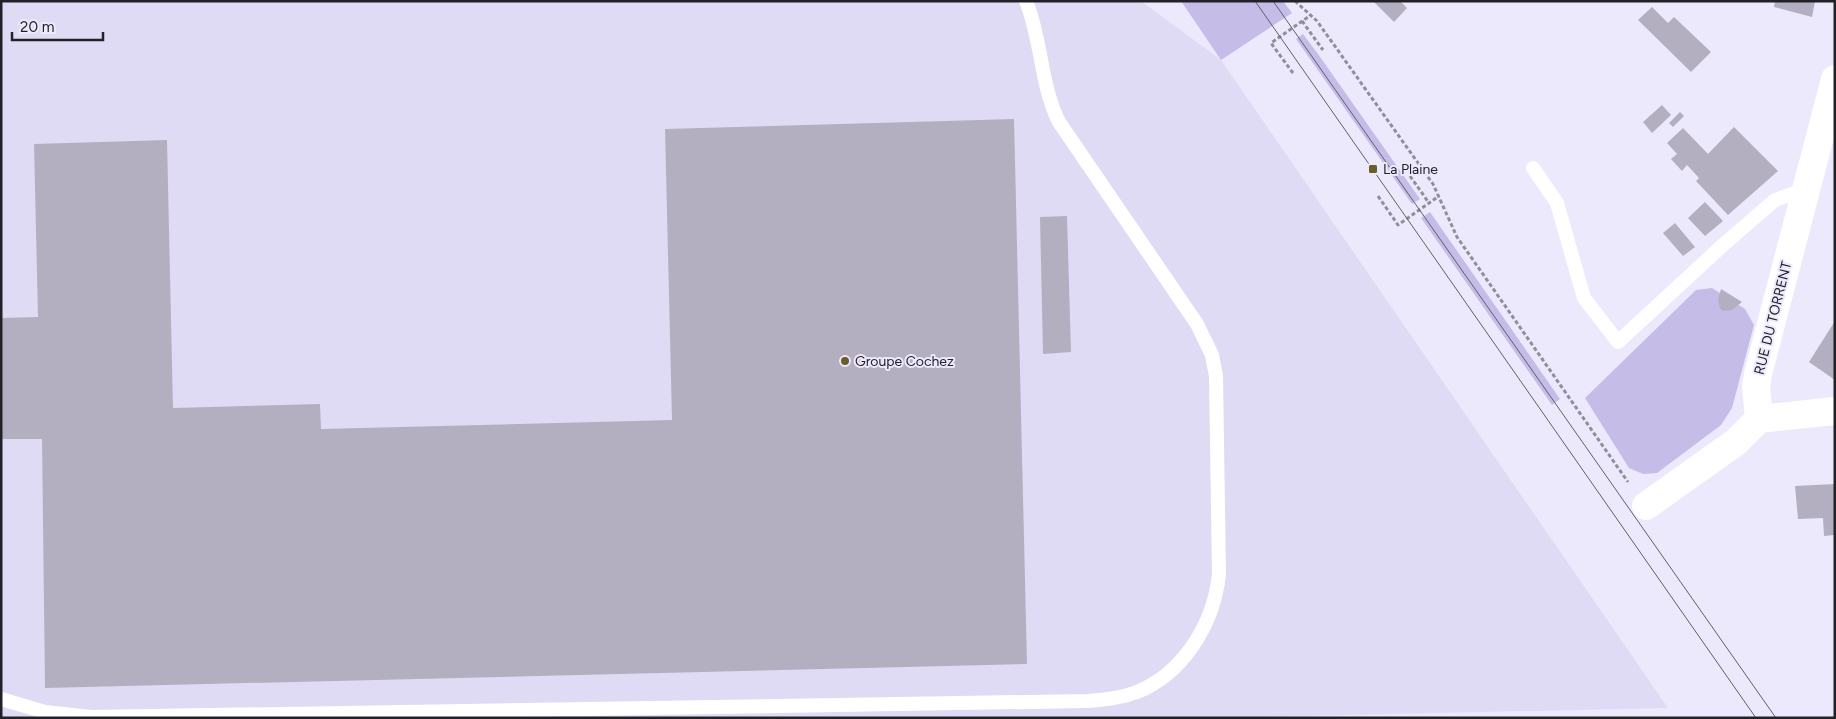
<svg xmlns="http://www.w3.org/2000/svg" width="1836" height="719" font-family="Figtree,sans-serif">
	<rect width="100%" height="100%" fill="#ece9fc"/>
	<path fill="#e0dbf5" d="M1 1H1141L1221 60 1668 708 1210 718H1Z"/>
	<path fill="#c5bce7" d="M1181 1H1283L1292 13 1221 60Z
		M1303 34 1318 54 1420 199 1412 204 1296 39Z
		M1430 212 1560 399 1552 405 1421 218Z
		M1712 288 1745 309 1754 325 1732 408 1721 425 1657 473 1643 474 1629 468 1585 398 1696 290Z"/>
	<path fill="#b3afc1" d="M1373 1H1400L1407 8 1394 22Z
		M1775 1H1815L1812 17 1774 7Z
		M1652 7 1668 23 1674 17 1711 52 1691 72 1638 20Z
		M1662 105 1671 115 1652 133 1643 122Z
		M1680 112 1684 116 1673 127 1669 123Z
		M1014 119 1027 664 45 688 42 439H1V318L38 317 34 144 167 140 173 408 320 404 321 429 672 420 665 129Z
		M1734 127 1778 171 1728 215 1696 181 1699 178 1687 165 1682 171 1671 159 1677 154 1667 143 1683 128 1708 154Z
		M1705 202 1723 221 1705 236 1688 218Z
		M1067 216 1071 352 1043 354 1040 217Z
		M1675 223 1695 247 1683 256 1663 233Z
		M1721 289 1742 302 1732 310 1723 311 1720 308 1718 300Z
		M1835 321V380L1809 362Z
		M1835 484V535L1824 536 1823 518 1798 519 1795 486Z"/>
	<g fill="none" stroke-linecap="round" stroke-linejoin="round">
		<path stroke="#918e9c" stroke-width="3" stroke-dasharray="4 2.5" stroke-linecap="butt" d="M1295 1 1317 21 1433 184 1457 237 1628 482
			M1302 21 1323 50
			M1293 73 1271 43 1311 15
			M1410 176 1429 203
			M1378 196 1398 225 1439 196"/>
		<path stroke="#fff" stroke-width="14" d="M1533 168 1557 203 1584 298 1618 342 1723 245 1775 200 1806 189
			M1 699 45 712 91 717 1088 701C1104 700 1121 698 1137 692 1184 673 1214 623 1219 574L1216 376 1212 355 1197 324 1059 122C1040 84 1042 40 1026 1"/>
		<path stroke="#fff" stroke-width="28" d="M1759 419 1756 387 1758 374 1835 79
			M1759 419 1835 411
			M1646 506 1736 442 1759 419"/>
		<path stroke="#605e68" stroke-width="1" d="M1255 1 1756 718
			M1273 1 1776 718"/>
	</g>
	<g fill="#6a5d2a" stroke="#ece9fc" stroke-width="2">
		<rect x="1368" y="164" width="10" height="10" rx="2.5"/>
		<circle cx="845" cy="361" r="5"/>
	</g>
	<g text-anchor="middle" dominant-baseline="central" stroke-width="4" stroke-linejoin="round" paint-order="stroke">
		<g font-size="14" fill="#232128" stroke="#ece9fc" text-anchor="start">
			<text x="1383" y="169">La Plaine</text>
			<text x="855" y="361">Groupe Cochez</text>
		</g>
		<g font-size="14" fill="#232128" stroke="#ece9fc">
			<text transform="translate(1773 318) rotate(-76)">RUE DU TORRENT</text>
		</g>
	</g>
	<rect width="1836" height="719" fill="none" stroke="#232128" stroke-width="5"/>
	<path d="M12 32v8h91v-8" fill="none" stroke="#232128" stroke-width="2.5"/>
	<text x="20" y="32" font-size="15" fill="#232128" stroke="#ece9fc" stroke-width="4" paint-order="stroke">20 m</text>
</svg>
